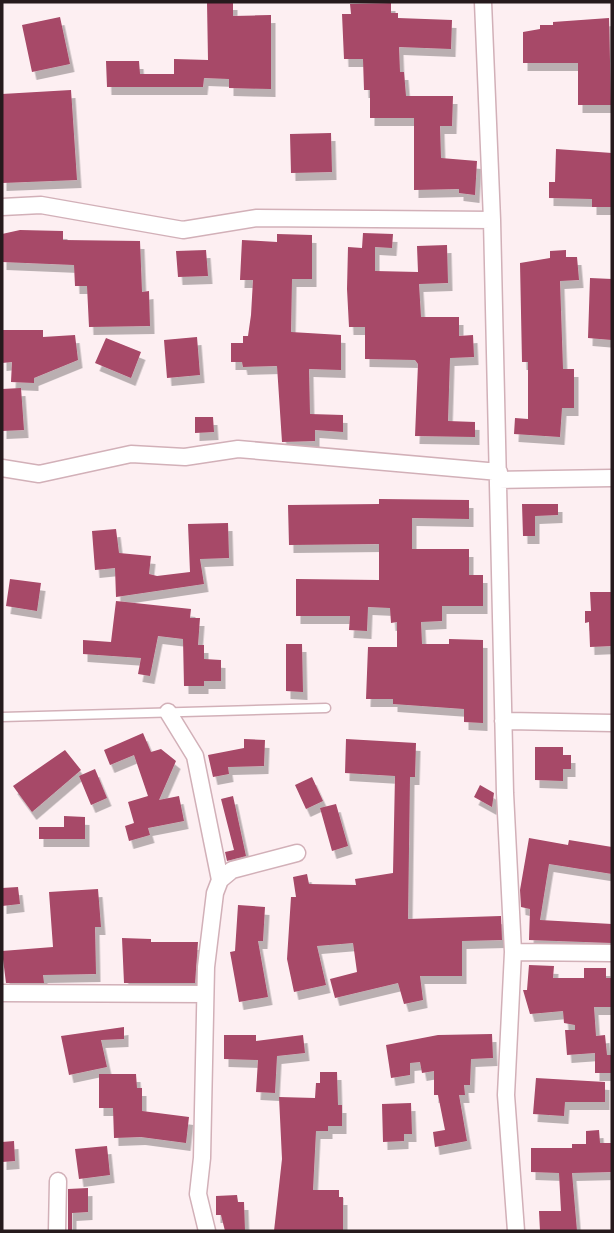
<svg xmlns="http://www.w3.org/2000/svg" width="614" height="1233" font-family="Georgia,serif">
	<defs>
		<filter id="shadow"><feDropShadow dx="4.5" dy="8" stdDeviation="0" flood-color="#0004"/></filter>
	</defs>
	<rect width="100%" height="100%" fill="#fdeff2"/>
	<path fill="#a74867" filter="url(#shadow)" d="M207 2H233V16L271 15V89L229 88V79L204 78 203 87H107L106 61H139L140 74H174V59L208 60Z
		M391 3V13H398V18L452 20 451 49 399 47 400 72H404L406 96H453L452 126H440L441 158 477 161 475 195 459 193V189L414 190V118H370V90H364L363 59H344L342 14H351L350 4Z
		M60 17 70 64 32 72 22 25Z
		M609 18 611 105H578V63H523V32L540 29V25H553V22Z
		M71 90 77 180 2 183V94Z
		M331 133 332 172 291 173 290 134Z
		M556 149 612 153V207H592V199L549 198V182H555Z
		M20 230 63 231V240L140 241 142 292 149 291 150 326 89 327 87 286H75L74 265 2 262V234Z
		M363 233 393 234 392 248 375 247V271L418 272 417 246 447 245 448 283 419 284 421 317H459V336L473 335 474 357 450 358 448 421 475 422V437L415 436 418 364 415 360 365 359V327H349L347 289 348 247 362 248Z
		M277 234 312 235V279H292L291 332 341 335V370L309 369 310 414 343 415V432L315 430V441L282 442 277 366 243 367 242 362H231V343H243V336H248L251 315 253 280H240L242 240 277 242Z
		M206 250 208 276 178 277 176 251Z
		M566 250V257H577L579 280 560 281 563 369H574V408H562L560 437 514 434 515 418 528 419V362H522L520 263 550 258V251Z
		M590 278 612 279V340L588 338Z
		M2 330H43V337L75 335 78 360 34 378V383L11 382 12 362 2 363Z
		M197 337 200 375 167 378 164 340Z
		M106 338 141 352 131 378 95 363Z
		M21 388 24 430 2 431V389Z
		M195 417H213L214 432 195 433Z
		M379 499 469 500V519L412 518V549H469V575H483V606H442V621L421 622 422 644H449V639L483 640V723L464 722V709L393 704V699H366L368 647H397V622L391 623 390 608 368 607 367 631 349 630 350 616H296V579L379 580V544L289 545 288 505 379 504Z
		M522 504H558V515L535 516V536H523Z
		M228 523 229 558 200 559 204 584 116 597 115 568 95 570 92 531 116 529 119 553 151 556 149 574 157 576 190 572 188 524Z
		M10 579 41 583 37 611 6 606Z
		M590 592H612V646L590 647 589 622 585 623V611H591Z
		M116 601 191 609 190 618H200L198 645H204V659L221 660V681H204V686H184L183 639 158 636 150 676 138 674 141 658 83 654V640L111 642Z
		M286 644H302L303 692 286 691Z
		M143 733 151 752 161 749 176 761 159 800 179 796 184 821 148 828 150 835 129 841 125 826 134 823 128 802 148 796 134 755 110 765 104 750Z
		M244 739 265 740 264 766 228 767 229 774 213 777 208 755 244 748Z
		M346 739 416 743 415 777H410L408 919 501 916 502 940 462 941V976H420L423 1000 404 1004 398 983 335 998 330 979 357 972 353 943 317 946 326 985 294 992 287 959 291 897H296L293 877 307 874 309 884 356 885 355 879 393 873 395 776 345 773Z
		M535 747H563V755H571V769H563V781L535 780Z
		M65 750 81 770 32 812 13 786Z
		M95 769 107 798 91 805 79 776Z
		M312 777 323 801 306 809 295 785Z
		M480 785 494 793 492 807 474 797Z
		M233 796 246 856 227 861 225 852 234 850 221 799Z
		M336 804 348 846 332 851 320 808Z
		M64 816 85 817V839H39V827H64Z
		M529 838 568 845 569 840 612 847V874L549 864 540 920 612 924V943L529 940 530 909 521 907 520 890Z
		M18 887 20 904 2 906V888Z
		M98 889 101 927H95L96 974 43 975 44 983H6L2 951 53 947 49 892Z
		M238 905 265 907 263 941H258L268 997 239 1002 230 952 235 951Z
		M122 938 151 939V942H198L195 983H124Z
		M529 965 554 966 553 978H584V968H606V978H612V1007H594L596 1036 605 1035 607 1055H612V1073H595V1053L567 1055 565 1030H575V1025L564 1023 563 1011 530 1014 523 990H527Z
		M124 1027V1039L101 1040 107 1067 69 1075 61 1036Z
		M492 1034 493 1058 471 1059 470 1085H464L465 1095H459L467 1141 435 1147 433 1132 445 1130 438 1095H434V1071L422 1073 420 1062 410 1063V1075L391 1078 386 1045 438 1035Z
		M224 1035H256V1041L303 1035 305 1053 277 1056 275 1093 256 1092 258 1060 224 1059Z
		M320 1072H337L338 1105H342V1126H328V1131H316L313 1190H339V1197H343V1231H274L282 1159 279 1097 315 1098 316 1083H320Z
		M99 1074H136L137 1088H142V1111L189 1117 186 1143 141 1137 114 1138 113 1108H99Z
		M536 1078 605 1082V1102H565L564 1116 533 1114Z
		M411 1103 412 1134H404V1141L383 1142 382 1104Z
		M599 1130 600 1143H612V1172L572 1173 577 1231H540L539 1211H561L559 1173 531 1172V1148H572V1144H586V1131Z
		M14 1141 15 1161 2 1162V1142Z
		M107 1146 110 1175 79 1179 75 1149Z
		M88 1188V1212L72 1213V1231H68V1189Z
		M237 1195 238 1202H244L245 1231H225L221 1215H216V1196Z"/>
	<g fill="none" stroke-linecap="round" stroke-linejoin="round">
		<defs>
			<path id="lane" d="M2 717 326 708"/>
			<path id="street" d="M483 2 492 220 505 793 513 952 506 1095 516 1231
				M2 207 41 205 183 230 257 218 492 220
				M2 468 39 474 131 454 185 457 238 449 499 472
				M499 480 612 478
				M168 712 195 756 220 880
				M503 721 612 723
				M513 952 612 953
				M2 993 205 994
				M57 1231 58 1181
				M207 1231 198 1194 202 1158 206 967 215 893 220 880 232 870 297 853"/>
		</defs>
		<use href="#lane" stroke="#d2b0b8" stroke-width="11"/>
		<use href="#street" stroke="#d2b0b8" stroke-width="19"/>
		<use href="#lane" stroke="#fff" stroke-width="8"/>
		<use href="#street" stroke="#fff" stroke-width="16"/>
	</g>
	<rect width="614" height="1233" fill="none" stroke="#261a1d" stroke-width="7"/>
</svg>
